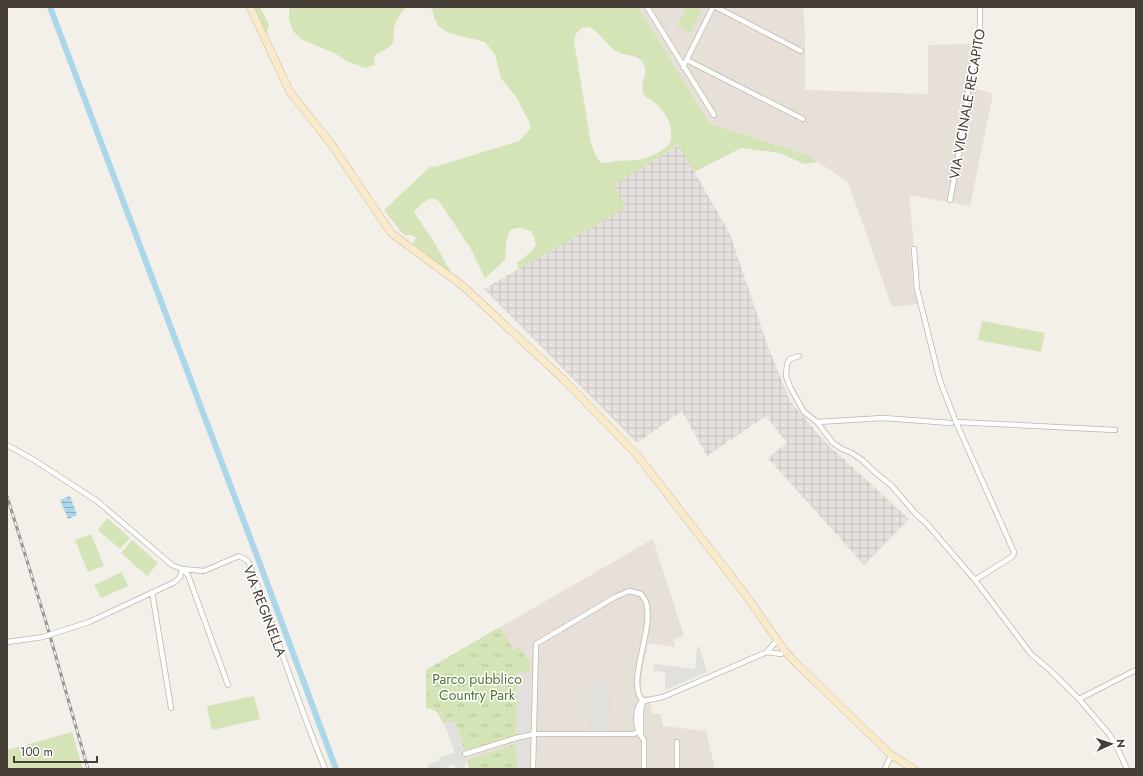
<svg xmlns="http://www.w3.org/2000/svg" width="1143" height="776" font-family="Jost,sans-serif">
	<defs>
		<pattern id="industrial-grid" width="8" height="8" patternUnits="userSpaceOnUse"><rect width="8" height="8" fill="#e6e1de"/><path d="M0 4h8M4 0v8" fill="none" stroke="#c7c2bf"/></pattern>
		<pattern id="park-tufts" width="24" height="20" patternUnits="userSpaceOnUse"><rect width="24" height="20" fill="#d4e4b6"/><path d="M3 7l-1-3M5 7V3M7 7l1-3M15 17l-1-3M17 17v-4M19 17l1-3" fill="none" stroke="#b7c59d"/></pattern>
		<pattern id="water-rules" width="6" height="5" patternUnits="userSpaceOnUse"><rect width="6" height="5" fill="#abd7eb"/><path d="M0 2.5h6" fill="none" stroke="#8db0bf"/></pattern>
	</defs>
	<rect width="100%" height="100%" fill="#f3efe9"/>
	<path fill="#e7e0d8" d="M638 7H803L805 32V90L928 94V45L978 44 971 87 993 94 970 206 909 195 914 246 910 247 914 290 918 304 892 307 848 182 806 154 710 124Z
		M653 539 684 636 674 639 675 647 648 643 642 672 641 693 643 696H649L652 713 661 714 663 726 706 731 715 769H469L455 721 443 723 437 712 434 710 426 708V670Z"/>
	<path fill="url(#industrial-grid)" d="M679 145 730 234 768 347 790 401 824 441 909 519 864 565 768 458 787 443 766 416 707 456 682 411 637 443 484 289 625 208 613 185Z"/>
	<path fill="#d4e4b6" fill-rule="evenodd" d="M252 7H260L269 25 266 36Z
		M290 7H406C400 15 397 17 394 28 393 33 395 40 392 44 388 50 379 52 374 56L375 65 365 68 347 61 334 53 301 39 294 32 289 20V12Z
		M425 7H638L710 124 806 154 818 162 804 164 780 153 741 148 694 172 678 145 614 185 626 208 519 269 517 263 532 251 536 245 534 237 531 231C503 220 507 241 505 260L485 278 471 249 439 201C430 194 420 205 414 212L434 242 452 274 413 244 416 237 410 235H404L384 210 430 167 438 166 519 141 531 128 530 124 517 98 501 78 495 54 485 42 449 33 438 26 434 17 432 9ZM589 27C601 32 606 46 618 52 627 57 642 53 645 68 647 78 637 88 646 97 648 99 652 100 654 102 659 106 665 113 668 119 670 125 673 136 670 143 667 150 646 159 638 160 631 161 624 160 617 161 612 162 608 163 602 163L597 158 591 144 574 41 576 34 581 28Z
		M686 7H703L690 33 677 26Z
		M982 321 1045 333 1041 352 978 340Z
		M107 518 130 538 120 549 98 530Z
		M91 534 104 566 88 572 75 540Z
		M132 540 158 563 147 576 121 553Z
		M122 572 128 586 101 598 94 585Z
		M254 696 260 719 212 730 207 706Z
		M72 732 83 769H7V750Z"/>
	<path fill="url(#park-tufts)" d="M500 627 514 650 520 647 530 663V672L517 674 516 735 465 752 455 721 443 723C438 713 438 710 426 708V670Z
		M516 744 517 769H469L468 760Z"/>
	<path fill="#e2e0dd" d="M699 646 707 672 665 690V672L653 671 654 664 695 669 697 647Z
		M530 672 529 769H517V673Z
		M606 676 607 690 609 691 610 693V712L609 715H606V727H604V730H590V715L587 714V691H591V686Z
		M455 721 468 760V762L465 763V769H456L454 764 444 769H428V764L440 761 439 757 455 753 447 731 443 723Z"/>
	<path fill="url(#water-rules)" d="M70 496 77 515 68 519 60 500Z"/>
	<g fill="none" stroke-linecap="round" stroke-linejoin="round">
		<path stroke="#abd7eb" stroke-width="6" d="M50 7 260 564 336 769"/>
		<defs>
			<path id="street" d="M647 7 714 115
				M716 7 801 51
				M687 60 803 119
				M683 67 713 7
				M950 200 963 131 967 97 980 25V7
				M914 249 917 289 940 381 956 422 1014 552 1013 556 975 580
				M799 356 790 359 787 364 786 376 790 387 804 412 817 422 833 443 842 449 852 453 862 460 877 474 891 485 915 513 927 524 975 580 1031 654 1051 671 1079 699 1109 734 1116 745 1127 769
				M817 422 883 418 951 423
				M956 422 1115 430
				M7 445 34 460 97 501 172 565 182 569 204 571 239 556 248 561C275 630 297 701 325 769
				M182 569 188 575 228 685
				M152 592 171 708
				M58 632 89 622 175 582 180 577 182 569
				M7 642 43 637
				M767 652 781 654 785 651
				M1079 699 1136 670
				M643 701 641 711V736C635 729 634 706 643 701Z
				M641 736 644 740V769
				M465 754 516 738 534 734H634L638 732
				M533 769 536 644 615 597 629 591 641 594C643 597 645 600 646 602 655 628 625 683 643 701L663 697 767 652 777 640
				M677 769V742
				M885 769 891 755"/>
			<path id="secondary" d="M250 7 290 92 332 145 391 233 463 286 563 379 637 455 745 594 785 651 797 664 891 755 914 769"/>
		</defs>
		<use href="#street" stroke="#beb6ad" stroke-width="6"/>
		<use href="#secondary" stroke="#cfbd9d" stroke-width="8"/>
		<use href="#street" stroke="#fff" stroke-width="4.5"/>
		<use href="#secondary" stroke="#faeacc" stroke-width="7"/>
		<defs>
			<path id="rail" d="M7 496 46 622 88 769"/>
		</defs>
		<use href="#rail" stroke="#979797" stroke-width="3"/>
		<use href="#rail" stroke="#fff" stroke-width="1.5" stroke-dasharray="4.5" stroke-linecap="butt"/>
		<defs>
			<path id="street-bridge" d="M43 637 58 632"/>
		</defs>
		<use href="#street-bridge" stroke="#beb6ad" stroke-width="6" stroke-linecap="butt"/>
		<use href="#street-bridge" stroke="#fff" stroke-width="4.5"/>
	</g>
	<g text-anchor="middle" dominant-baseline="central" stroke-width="3" stroke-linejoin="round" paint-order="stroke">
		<g font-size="14" fill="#463f38" stroke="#fff">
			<text transform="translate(967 104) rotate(-80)">VIA VICINALE RECAPITO</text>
			<text transform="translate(265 611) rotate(69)">VIA REGINELLA</text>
		</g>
		<g font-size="14" fill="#517430" stroke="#fff">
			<text x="477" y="679">Parco pubblico<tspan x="477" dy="16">Country Park</tspan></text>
		</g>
	</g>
	<rect width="1143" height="776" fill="none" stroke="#463f38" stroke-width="16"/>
	<g transform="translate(1111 744) rotate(87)" stroke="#ffffff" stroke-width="3" paint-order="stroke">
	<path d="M0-3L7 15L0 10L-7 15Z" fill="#463f38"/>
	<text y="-6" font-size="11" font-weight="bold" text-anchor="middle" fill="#463f38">N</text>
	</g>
	<path d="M14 756v6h83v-6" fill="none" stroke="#463f38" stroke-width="2"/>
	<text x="20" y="756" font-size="12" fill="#463f38" stroke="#ffffff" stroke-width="3" paint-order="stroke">100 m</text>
</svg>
